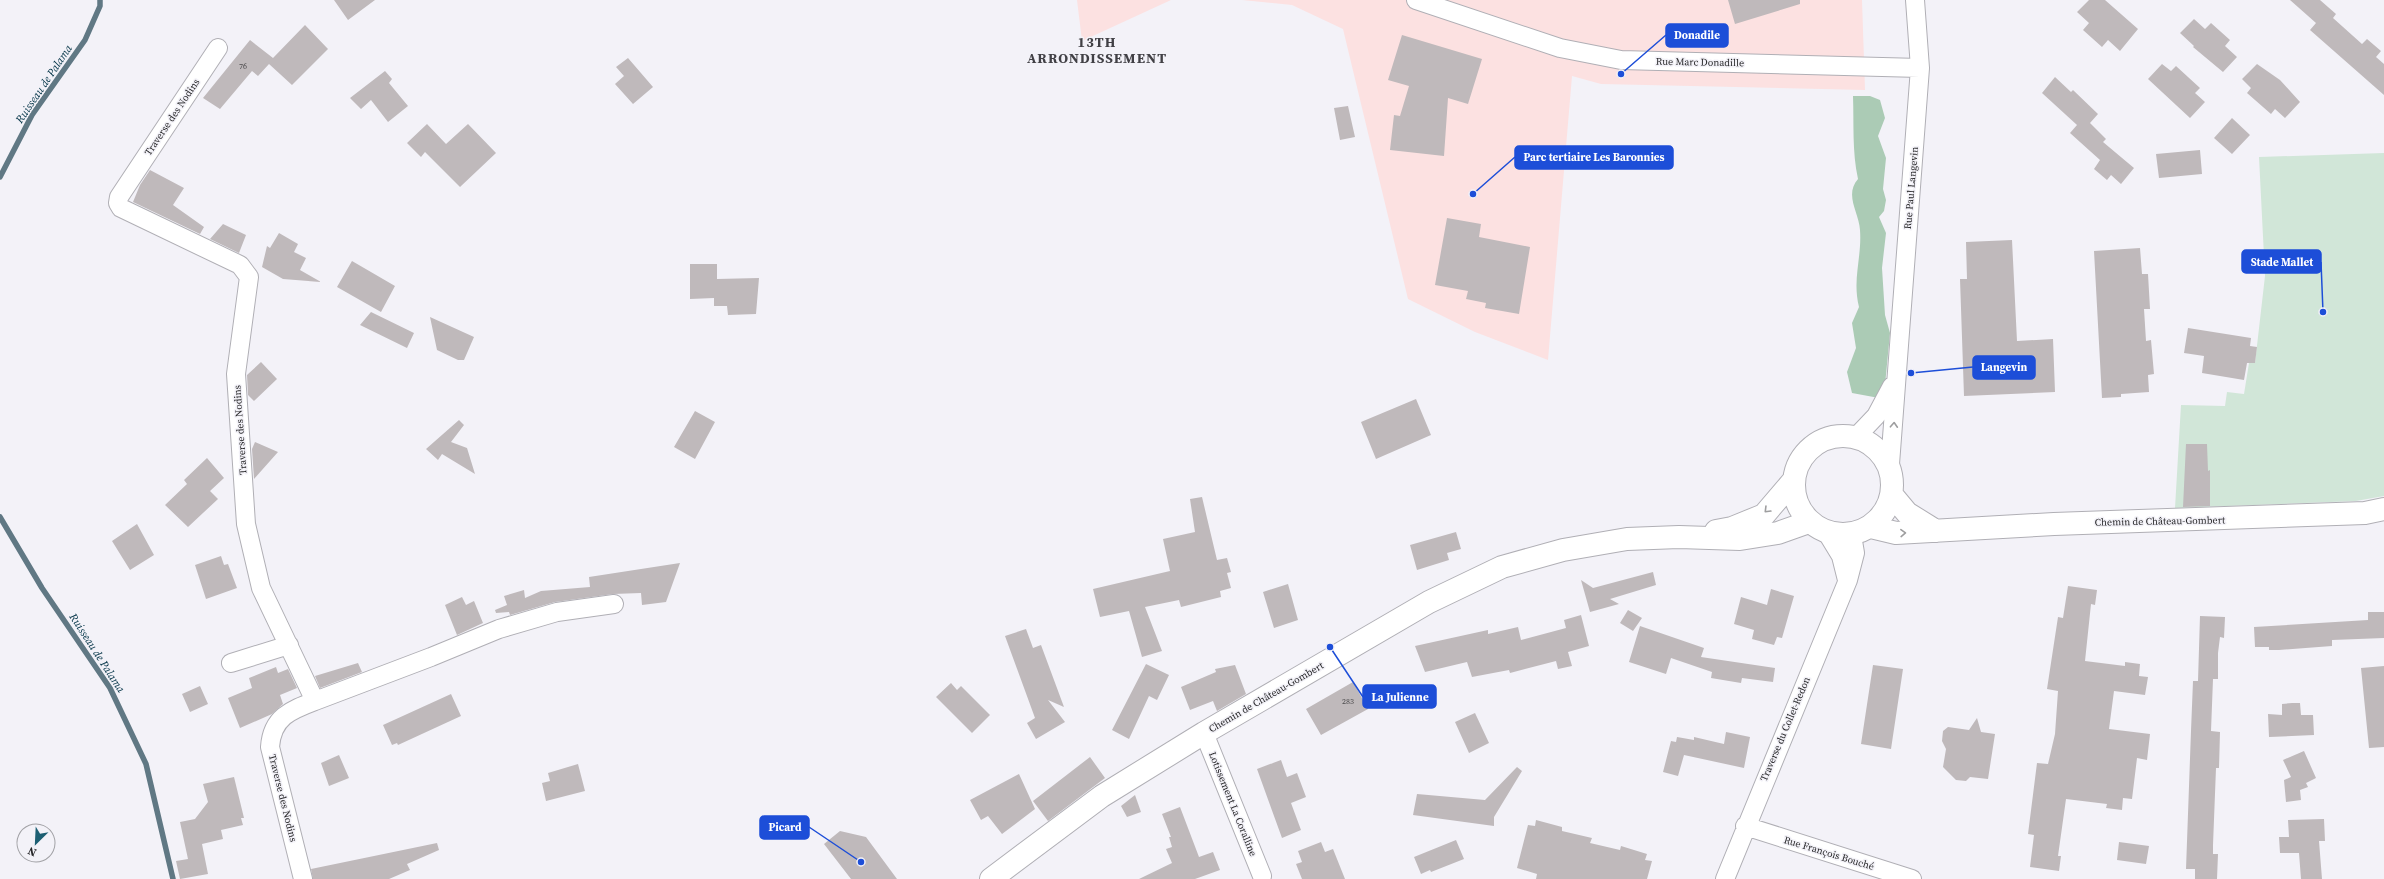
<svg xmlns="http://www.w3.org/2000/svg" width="2384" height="879" font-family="'Source Serif 4',serif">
	<rect width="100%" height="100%" fill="#f3f2f8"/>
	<path fill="#fce1e1" d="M1077 0H1171L1082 41Z
		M1242 0H1862L1865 90 1601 84 1572 76 1548 360 1475 332 1408 299 1343 29 1292 5Z"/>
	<path fill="#d1e6d8" d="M2384 153V496L2356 501 2175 508 2181 405 2225 406 2227 392 2244 394 2249 363H2255L2265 276 2259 157Z"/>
	<path fill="#abcbb5" d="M1853 96H1870L1880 100 1885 118 1878 136 1886 158 1883 189 1886 200 1884 211 1879 217 1886 233 1882 268 1885 315 1890 333 1885 385 1879 398 1852 393 1847 372 1856 348 1852 323 1859 307C1852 279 1862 258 1860 230 1859 212 1844 195 1858 179 1852 151 1854 124 1853 96Z"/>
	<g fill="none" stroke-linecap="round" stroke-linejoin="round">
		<path stroke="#607884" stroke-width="5.5" d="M0 177 32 115 85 40 100 6V0
			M0 517 42 588 110 688 146 764 173 879"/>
	</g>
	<path fill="#bfb9bb" d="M334 0H375L348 20Z
		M1728 0H1800V4L1735 24Z
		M2089 0H2105L2138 29 2120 51 2108 40 2102 47 2083 30 2089 23 2077 12Z
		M2290 0H2320L2336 14 2333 18 2362 44 2367 39 2381 51 2376 57 2384 64V95L2310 30 2316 23Z
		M2194 19 2205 29 2211 23 2230 40 2225 46 2237 57 2223 72 2193 47 2194 46 2180 33Z
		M305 25 328 49 292 85 269 64 258 76 252 71 220 109 203 98 250 40 273 58Z
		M1402 35 1482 59 1468 104 1448 98 1444 156 1390 150 1394 115 1400 116 1409 86 1388 80Z
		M628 58 653 87 633 104 615 84 624 76 616 67Z
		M2162 64 2171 71 2176 66 2200 88 2195 93 2205 102 2190 118 2148 79Z
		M2257 64 2280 80 2300 102 2285 118 2275 109 2271 114 2247 93 2251 88 2242 79Z
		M385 71 392 79 389 83 408 106 388 122 371 100 361 109 350 98Z
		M2055 77 2071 92 2073 90 2098 114 2090 123 2106 139 2103 142 2134 168 2121 184 2111 175 2107 180 2094 169 2100 160 2070 133 2077 125 2042 93Z
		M1348 106 1355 137 1340 140 1334 108Z
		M2232 118 2250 135 2232 154 2214 138Z
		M427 124 446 144 468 124 496 153 460 187 425 152 421 157 407 143Z
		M2200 150 2202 174 2159 178 2156 154Z
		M150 170 184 188 173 205 204 227 200 234 133 202 140 185Z
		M1447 218 1481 224 1479 237 1530 247 1519 314 1485 308 1486 303 1466 299 1468 291 1435 285Z
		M223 224 246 235 239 253 210 239Z
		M279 233 298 244 294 252 306 258 300 270 321 282 283 279 262 267 267 246 270 248Z
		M2012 240 2017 341 2053 339 2055 392 1964 396 1960 279H1967L1966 242Z
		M2140 248 2142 274H2148L2150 309H2144L2146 341 2151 340 2154 374 2148 375 2149 392 2121 394V397L2102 398 2094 251Z
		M352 261 395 286 381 312 337 287Z
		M690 264H717V279L759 278 756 314 728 315 727 306H714V298L690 299Z
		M371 312 414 333 407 348 360 325Z
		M430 317 474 337 464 360H458L437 350Z
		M2188 328 2251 338 2250 346 2257 347 2255 363H2247L2244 380 2202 373 2204 356 2184 353Z
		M261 362 277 379 254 401 248 395 247 375Z
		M1416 399 1431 435 1376 459 1361 422Z
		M695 411 715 422 695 459 674 447Z
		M459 420 464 425 451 442 467 448 475 474 442 454 438 460 426 449Z
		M255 442 278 452 254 479 252 449Z
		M2186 444H2207L2208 471 2210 470V506L2183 507Z
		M207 458 224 478 210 491 218 499 188 527 165 505 187 484 184 480Z
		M1202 497 1217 560 1227 558 1231 572 1227 573 1231 588 1220 591 1221 597 1181 607 1179 600 1145 607 1162 651 1142 657 1129 611 1100 617 1093 589 1170 571 1163 539 1195 532 1190 499Z
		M137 524 154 555 130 570 112 541Z
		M1456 532 1461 549 1447 553 1449 560 1417 570 1410 545Z
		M221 556 224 565 228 564 237 588 206 599 195 565Z
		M680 563 666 602 642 605 641 593 613 594 555 602 510 615 509 612 496 613 495 610 507 605 504 596 524 590 525 598 541 591 590 587 589 577Z
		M1653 572 1656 585 1610 599 1619 604 1590 612 1581 580 1593 588Z
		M1288 584 1298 620 1274 628 1263 592Z
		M2068 586 2097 590 2095 605 2091 604 2085 661 2125 666V662L2140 664 2139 676 2148 677 2145 695 2114 691 2109 729 2150 734 2147 760 2137 758 2132 799 2123 798 2122 810 2106 808 2107 804 2066 799 2058 856H2061L2059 871 2030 867 2034 835 2028 834 2037 763 2048 764 2055 734 2058 691 2047 689 2058 617 2063 618Z
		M1771 589 1794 596 1782 638 1777 637 1774 645 1752 639 1754 630 1734 624 1741 597 1767 605Z
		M462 597 466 605 474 601 483 623 457 635 445 605Z
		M1628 610 1642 618 1633 631 1620 623Z
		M2368 612H2384V638L2332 640V646L2279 650H2269V647H2255L2254 627 2368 620Z
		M1581 615 1589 646 1568 652 1572 666 1558 669 1556 661 1510 673 1509 670 1472 677 1467 662 1425 672 1415 646 1488 630V634L1518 627 1521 640 1566 628 1564 620Z
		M2200 616 2225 617 2224 638 2220 637 2218 653V679H2213L2211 731 2220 732 2219 768H2216L2213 845V854H2218L2217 879H2195V869H2186L2191 731 2193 681H2198Z
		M1640 626 1704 648 1701 657 1775 668 1773 682 1742 678 1741 683 1711 678 1712 672 1671 658 1666 674 1629 662Z
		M1026 629 1033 648 1041 645 1064 707 1048 700 1065 722 1036 739 1027 723 1035 718 1005 636Z
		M358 663 362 672 320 688 315 676Z
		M1146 664 1169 675 1157 700 1149 696 1129 739 1112 730Z
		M1235 665 1246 694 1217 711 1213 701 1190 710 1181 687 1216 672 1215 669Z
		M1873 665 1903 669 1891 749 1861 744Z
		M2384 666V747L2369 748 2361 668Z
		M276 667 278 673 288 669 297 688 280 695 283 704 272 714 240 728 228 698 252 688 249 678Z
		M1353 682 1368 709 1321 735 1306 709Z
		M951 683 957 690 961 686 990 715 972 733 936 697Z
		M200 686 208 704 190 712 182 694Z
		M451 694 461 716 398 745 397 743 392 745 383 725Z
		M2292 703H2300L2301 715H2313L2314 735 2269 737 2268 714 2282 715V704Z
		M1475 713 1489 743 1469 753 1455 722Z
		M1977 718 1981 732 1995 734 1988 779 1970 777 1966 781 1956 780 1943 767 1946 749 1942 741 1943 731 1948 727 1969 730Z
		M1726 732 1750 737 1744 768 1684 755 1678 776 1663 772 1671 741 1676 742 1677 737 1694 740V737L1724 744Z
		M2304 751 2316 778 2306 783 2308 787 2300 790 2301 800 2286 802 2284 780 2291 777 2283 760Z
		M339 755 349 778 329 786 321 763Z
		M1090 757 1105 778 1048 821 1033 801Z
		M1281 760 1287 777 1297 773 1306 797 1291 803 1301 830 1282 838 1257 769Z
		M578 764 585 791 546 801 542 783 550 781 548 773Z
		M1517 767 1522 771 1494 817V826L1413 815 1417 794 1485 800Z
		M1019 774 1035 809 1002 834 988 816 981 820 970 800Z
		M234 777 244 818H241L243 825 221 830 223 839 202 844 208 874 180 879 176 861 188 859 180 822 195 819 208 802 203 784Z
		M1135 795 1141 812 1127 817 1121 806Z
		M1180 807 1199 857 1213 852 1220 870 1195 879H1139L1172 863 1166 849 1172 847 1169 837H1171L1162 814Z
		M2324 819 2325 841H2319L2322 879H2301L2299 853H2280L2279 837H2289L2288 820Z
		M1536 820 1562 827V831L1592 838 1590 843 1620 850 1621 846 1647 854 1645 860 1652 861 1647 879H1536L1537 874 1517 868 1528 825 1535 826Z
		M840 831 866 837 897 879H851L824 844Z
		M1456 840 1464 859 1431 872 1430 870 1421 874 1414 857Z
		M1321 842 1325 852 1333 849 1345 879H1302L1296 864 1302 862 1298 851Z
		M2119 842 2149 846 2146 864 2117 860Z
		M437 843 439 850 407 864 410 870 389 879H313L311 869Z"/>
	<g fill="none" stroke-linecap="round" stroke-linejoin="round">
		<defs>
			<path id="street" d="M1416 0 1560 48 1621 60 1920 68
				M218 48 119 197 118 203 121 208 240 265 249 277 236 374 246 524 261 588 315 701C291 710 272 717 270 747L303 879
				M1856 437 1876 416 1892 386
				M1890 464 1920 68 1915 0
				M1827 533 1841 556 1847 580
				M231 663 289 645
				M315 701 431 657 499 629 557 612 614 604
				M1204 733 1262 876
				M1745 826 1912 879
				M1725 879 1848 580 1855 553 1852 535"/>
			<path id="secondary" d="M1794 485a49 49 0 1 1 98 0a49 49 0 1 1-98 0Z
				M1892 495 1907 513 1936 531
				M1871 527 1896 533 2054 524 2365 513 2384 509
				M1716 531 1732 528 1764 515 1793 481
				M991 879 1102 796 1204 733 1429 602 1502 567 1563 550 1627 539 1679 537 1740 539 1778 533 1809 522"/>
		</defs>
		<use href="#street" stroke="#b0afb5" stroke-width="20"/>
		<use href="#secondary" stroke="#b0afb5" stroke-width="24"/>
		<use href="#street" stroke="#fff" stroke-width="18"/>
		<use href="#secondary" stroke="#fff" stroke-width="22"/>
	</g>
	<defs><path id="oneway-chevron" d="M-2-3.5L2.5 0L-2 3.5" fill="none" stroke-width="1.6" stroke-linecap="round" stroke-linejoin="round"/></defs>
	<g stroke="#9e9e9f">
		<use href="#oneway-chevron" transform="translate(1894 425) rotate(-87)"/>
		<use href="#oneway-chevron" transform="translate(1767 510) rotate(135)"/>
		<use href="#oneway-chevron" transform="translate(1903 533) rotate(-2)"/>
	</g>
	<g text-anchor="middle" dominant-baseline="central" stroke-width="3" stroke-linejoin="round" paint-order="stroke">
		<g font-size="8" fill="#4d4c4e">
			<text x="243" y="66">76</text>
			<text x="1348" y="701">283</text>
		</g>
		<g font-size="10" fill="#272729" stroke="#f3f2f8">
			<text transform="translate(1700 62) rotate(1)">Rue Marc Donadille</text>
			<text transform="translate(172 117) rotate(-56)">Traverse des Nodins</text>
			<text transform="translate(1911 188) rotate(-85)">Rue Paul Langevin</text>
			<text transform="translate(240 430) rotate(-94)">Traverse des Nodins</text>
			<text transform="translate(2160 521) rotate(-1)">Chemin de Château-Gombert</text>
			<text transform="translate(1266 697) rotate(-30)">Chemin de Château-Gombert</text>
			<text transform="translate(1785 729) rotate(-67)">Traverse du Collet-Redon</text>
			<text transform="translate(283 798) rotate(76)">Traverse des Nodins</text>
			<text transform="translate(1233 804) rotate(68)">Lotissement La Coralline</text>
			<text transform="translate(1829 853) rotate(17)">Rue François Bouché</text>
		</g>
		<g font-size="11" font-style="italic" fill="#003245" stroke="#f3f2f8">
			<text transform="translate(44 84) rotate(-56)">Ruisseau de Palama</text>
			<text transform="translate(97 653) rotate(57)">Ruisseau de Palama</text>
		</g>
		<g font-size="14" font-weight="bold" letter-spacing="1" fill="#414045" stroke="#f3f2f8">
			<text x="1097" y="42">13TH<tspan x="1097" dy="16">ARRONDISSEMENT</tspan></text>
		</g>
	</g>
	<path fill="none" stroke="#1d4ed8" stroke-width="1.5" d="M1621 74L1666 35M1473 194L1515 157M2323 312L2321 262M1911 373L1973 367M1330 647L1363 697M861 862L809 827"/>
	<g fill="#1d4ed8" stroke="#f3f2f8" stroke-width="1.5">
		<circle cx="1621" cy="74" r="4"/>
		<circle cx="1473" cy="194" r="4"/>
		<circle cx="2323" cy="312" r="4"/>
		<circle cx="1911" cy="373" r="4"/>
		<circle cx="1330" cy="647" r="4"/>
		<circle cx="861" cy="862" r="4"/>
	</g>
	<g fill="#1d4ed8" stroke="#1d4ed8" stroke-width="1.5">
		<rect x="1666" y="24" width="62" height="23" rx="4"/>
		<rect x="1515" y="146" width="158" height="23" rx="4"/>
		<rect x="2242" y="250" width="79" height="23" rx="4"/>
		<rect x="1973" y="356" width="62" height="23" rx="4"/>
		<rect x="1363" y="685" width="73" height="23" rx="4"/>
		<rect x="760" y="816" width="49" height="23" rx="4"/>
	</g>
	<g font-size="11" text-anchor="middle" font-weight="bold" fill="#fff">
		<text x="1697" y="39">Donadile</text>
		<text x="1594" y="161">Parc tertiaire Les Baronnies</text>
		<text x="2282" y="266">Stade Mallet</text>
		<text x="2004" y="371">Langevin</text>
		<text x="1400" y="701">La Julienne</text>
		<text x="785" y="831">Picard</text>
	</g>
	<g transform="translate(36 843) rotate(204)"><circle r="19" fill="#f3f2f8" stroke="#a1a1a5"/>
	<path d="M0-3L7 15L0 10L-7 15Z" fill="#1d5f73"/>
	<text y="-6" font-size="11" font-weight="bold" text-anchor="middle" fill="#272729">N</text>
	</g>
</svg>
